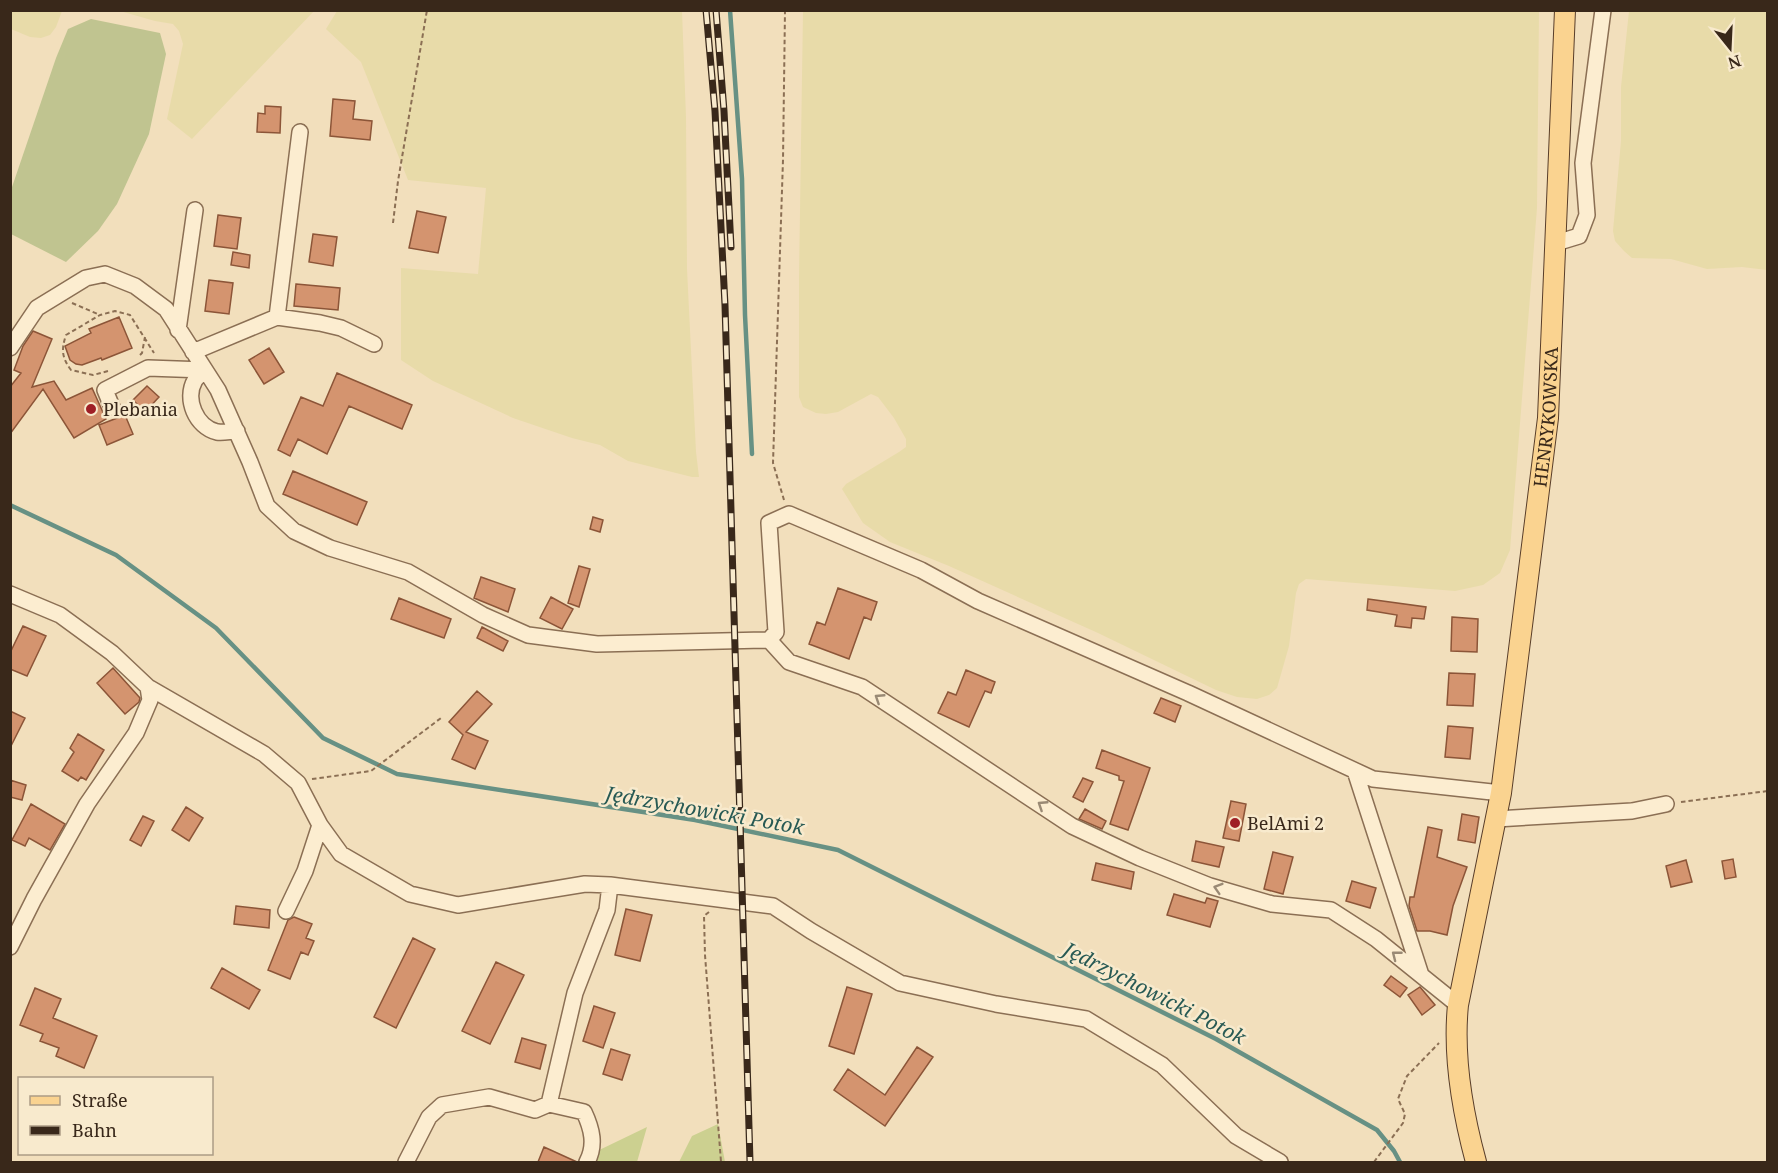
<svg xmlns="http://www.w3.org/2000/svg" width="1778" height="1173" font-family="'Noto Serif',serif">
	<rect width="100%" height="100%" fill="#f2dfbc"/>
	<path fill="#e8dba9" d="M10 11 11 10 62 11 56 27 50 35 41 38 30 37 11 29Z
		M120 11 314 10V11L192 139 167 119 183 44 179 31 173 24 155 21Z
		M337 11H682L686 117 687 269 696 452 699 477H692L628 461 600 445 572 438 513 418 433 381 401 360V268L478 274 486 188 408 180 361 62 326 29Z
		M803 11H1539L1537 208 1510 550 1500 573 1483 585 1455 591 1306 579 1299 584 1296 593 1289 646 1277 688 1269 695 1257 699 1237 697 1216 690 1098 633 949 566 890 542 863 523 842 489 846 484 899 452 906 447V439L894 418 878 397 871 394 838 412 826 414 816 413 803 407 799 397V278Z
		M1629 11H1767V270L1742 267 1707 269 1671 259 1632 258 1624 251 1615 241 1613 231 1621 141V87Z"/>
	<path fill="#ccd090" d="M718 1124 725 1162H679L692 1136Z
		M647 1127 637 1162H588L591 1154Z"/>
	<path fill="#c0c490" d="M91 19 160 33 166 54 149 134 117 204 98 231 66 262 11 234V190L56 58 68 29Z"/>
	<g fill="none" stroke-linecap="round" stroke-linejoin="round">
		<path stroke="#679184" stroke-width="4.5" d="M730 10 742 179 745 315 752 454
			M10 505 116 555 216 628 323 738 397 774 695 820 838 850 1216 1039 1377 1130 1394 1151 1400 1162"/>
	</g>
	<path fill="#d4946f" stroke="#8c5538" stroke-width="1.5" d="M333 99 355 101 353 119 372 121 370 140 330 136Z
		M265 106 281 107 280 133 257 132 258 113 265 114Z
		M417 211 446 217 438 253 409 248Z
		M218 215 241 218 237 249 214 246Z
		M313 234 337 237 333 266 309 262Z
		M233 252 250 255 249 268 231 265Z
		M209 280 233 283 229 314 205 311Z
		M296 284 340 288 338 310 294 306Z
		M119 317 132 348 102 360 101 358 82 365 76 364 70 360 65 346 91 333 89 329Z
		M33 331 52 339 32 387 54 381 66 400 92 388 106 419 74 438 43 389 10 434V387L21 373 14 370 23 346Z
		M269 348 284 372 264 384 249 360Z
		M337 373 412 405 402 429 349 406 327 454 298 439 290 456 278 450 301 397 323 406Z
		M147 386 159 397 145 412 133 400Z
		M125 415 133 434 107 445 99 425Z
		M293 471 367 502 357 525 283 494Z
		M593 517 603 520 600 532 590 529Z
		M579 566 590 569 579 607 568 603Z
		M481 577 515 589 508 612 474 598Z
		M838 588 877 602 871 620 864 617 849 659 809 644 817 622 825 625Z
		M551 597 573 609 562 629 540 618Z
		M399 598 451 619 444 638 391 619Z
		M1368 599 1426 607 1424 619 1412 618 1411 628 1395 626 1397 615 1367 610Z
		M1452 617 1478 619 1477 652 1451 651Z
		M23 626 46 636 27 676 10 669V653Z
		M482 627 508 641 503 651 477 638Z
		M113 668 140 698 139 702 125 714 97 683Z
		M966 670 995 682 991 693 985 691 969 727 938 713 948 692 956 695Z
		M1449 673 1475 674 1473 706 1447 705Z
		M477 691 492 704 466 732 488 741 475 769 452 759 463 735 449 722Z
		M1161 698 1181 706 1175 722 1154 713Z
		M10 711 25 718 10 748Z
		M1448 726 1473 728 1470 759 1445 757Z
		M78 734 104 750 86 780 81 777 78 781 62 771 74 752 70 748Z
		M1102 750 1150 768 1128 830 1110 824 1124 781 1119 780V776L1096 768Z
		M1083 778 1093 782 1083 802 1073 797Z
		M10 780 26 785 22 800 10 797Z
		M1231 801 1246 804 1239 841 1223 838Z
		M31 804 65 824 50 850 29 838 25 846 12 840Z
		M186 807 203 818 189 841 172 830Z
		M1085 809 1106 821 1102 829 1079 819Z
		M1462 814 1479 817 1475 843 1458 840Z
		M143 816 154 821 141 846 130 840Z
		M1428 827 1442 830 1437 857 1467 867 1453 906 1447 935 1430 931H1417L1409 906 1410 897H1414Z
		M1196 841 1224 847 1219 867 1192 861Z
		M1273 852 1293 857 1283 894 1264 889Z
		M1733 859 1736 877 1725 879 1722 861Z
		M1686 860 1692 882 1671 887 1666 866Z
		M1096 863 1134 872 1131 889 1092 880Z
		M1352 881 1376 888 1370 908 1346 901Z
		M1174 894 1205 903 1207 898 1218 901 1210 927 1167 915Z
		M236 906 270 910 269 928 234 924Z
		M626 909 652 915 640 961 615 955Z
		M294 917 312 924 306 938 314 941 308 955 301 952 290 979 268 970 288 920Z
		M413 938 435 949 396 1028 374 1017Z
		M496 962 524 975 490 1044 462 1031Z
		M222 968 260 990 249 1009 211 988Z
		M1391 976 1407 988 1400 997 1384 985Z
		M847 987 872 994 854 1054 829 1046Z
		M1420 987 1435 1005 1422 1015 1408 995Z
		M35 988 61 999 53 1018 97 1036 84 1068 56 1056 59 1048 40 1041 43 1034 20 1025Z
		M594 1006 615 1013 603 1048 583 1041Z
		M522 1038 546 1045 540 1069 515 1062Z
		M917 1047 933 1057 885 1126 834 1090 848 1069 885 1095Z
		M611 1049 630 1055 622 1080 603 1074Z
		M544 1147 577 1162H538Z"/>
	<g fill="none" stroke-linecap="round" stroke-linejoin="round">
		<defs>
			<path id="minor" d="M1556 243 1579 236 1587 215 1583 163 1603 10
				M277 317 300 132
				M178 330 195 210
				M10 348 37 308 86 278 105 274 135 286 166 309 218 390 250 462 267 506 294 531 330 548 408 572 483 615 528 635 597 644 769 640 789 662 862 687 1072 826 1140 858 1210 886 1272 904 1331 910 1376 939 1458 1005
				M193 352 277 317 320 323 341 328 374 344
				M205 370C202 373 197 377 195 380 184 399 196 427 217 432 223 433 231 431 237 431
				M112 407 105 390 148 368 205 370
				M10 594 60 615 112 653 148 687 264 754 298 783 320 825 341 854 410 894 458 905 585 884 610 885 773 906 811 931 900 983 996 1004 1086 1019 1162 1065 1236 1136 1280 1162
				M769 640 776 632 769 523 789 514 921 570 978 601 1188 693 1373 779 1501 793
				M1355 771 1421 975
				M1496 819 1632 811 1666 804
				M286 911 305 871 320 825
				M10 947 34 899 87 804 136 733 150 700 148 687
				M549 1104 575 993 607 910 610 885
				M406 1162 429 1117 442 1105 489 1097 535 1110 549 1104 584 1112C592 1129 596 1145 587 1162"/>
			<g id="major">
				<path id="s1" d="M1476 1162C1463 1114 1453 1055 1458 1005L1501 793 1548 418 1565 10"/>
			</g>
		</defs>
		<use href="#minor" stroke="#8b6f54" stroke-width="18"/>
		<use href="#major" stroke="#583d29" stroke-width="22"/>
		<path stroke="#8b6f54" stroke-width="2" stroke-dasharray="4.5 3" stroke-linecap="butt" d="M393 223 398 181 427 10
			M72 303 100 315
			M140 355 142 353 145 337
			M108 371 93 375 71 370C62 358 61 350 66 335L100 315 115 311 130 315 154 353
			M784 500 773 463 783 160 785 10
			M312 779 371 771 441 718
			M1681 802 1768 791
			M709 912 704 916 705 955 721 1162
			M1374 1162 1403 1123 1405 1114 1398 1099 1407 1076 1439 1043"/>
		<use href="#minor" stroke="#fcedd0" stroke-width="15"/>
		<use href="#major" stroke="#fad390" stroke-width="20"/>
		<defs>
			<path id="rail" d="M706 10 715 111 725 305 750 1162
				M716 10 724 111 731 247"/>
		</defs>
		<use href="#rail" stroke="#39281a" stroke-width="7"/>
		<use href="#rail" stroke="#f8eacd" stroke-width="4.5" stroke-dasharray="14" stroke-linecap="butt"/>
	</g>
	<defs><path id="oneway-chevron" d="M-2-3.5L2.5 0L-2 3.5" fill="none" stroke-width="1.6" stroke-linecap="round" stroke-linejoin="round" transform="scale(1.5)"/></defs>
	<g stroke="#9a8a75">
		<use href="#oneway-chevron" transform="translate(879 698) rotate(-147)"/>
		<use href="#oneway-chevron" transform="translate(1042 805) rotate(-147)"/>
		<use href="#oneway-chevron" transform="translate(1218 888) rotate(-163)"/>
		<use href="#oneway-chevron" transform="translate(1396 955) rotate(-142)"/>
	</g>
	<g fill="#9f1f26" stroke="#f8eacd" stroke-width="2">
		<circle cx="91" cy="409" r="6"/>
		<circle cx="1235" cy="823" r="6"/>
	</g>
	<g text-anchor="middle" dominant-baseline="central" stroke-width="5" stroke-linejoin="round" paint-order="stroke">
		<g font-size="18" fill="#39281a" stroke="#f8eacd" text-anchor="start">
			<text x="103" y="409">Plebania</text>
			<text x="1247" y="823">BelAmi 2</text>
		</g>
		<g font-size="18" fill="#39281a" stroke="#f8eacd">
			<text stroke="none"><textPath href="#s1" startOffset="754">HENRYKOWSKA</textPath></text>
		</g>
		<g font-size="20" font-style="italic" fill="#285a54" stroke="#f8eacd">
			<text transform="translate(705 810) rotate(10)">Jędrzychowicki Potok</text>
			<text transform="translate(1155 993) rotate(27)">Jędrzychowicki Potok</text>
		</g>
	</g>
	<rect width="1778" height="1173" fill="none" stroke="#39281a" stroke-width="24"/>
	<rect x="18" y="1077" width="195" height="78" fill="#f8eacd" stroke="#ac9c85" stroke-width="1.5"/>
	<rect x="30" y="1096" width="30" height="9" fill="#fad390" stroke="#ac9c85" stroke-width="1.5"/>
	<text x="72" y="1107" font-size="18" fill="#39281a">Straße</text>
	<rect x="30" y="1126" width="30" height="9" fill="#39281a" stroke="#ac9c85" stroke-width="1.5"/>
	<text x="72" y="1137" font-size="18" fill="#39281a">Bahn</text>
	<g transform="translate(1730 48) rotate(162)" stroke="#f8eacd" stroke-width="4.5" paint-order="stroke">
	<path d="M0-4.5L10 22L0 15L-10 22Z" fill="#39281a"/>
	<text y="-9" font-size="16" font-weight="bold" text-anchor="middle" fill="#39281a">N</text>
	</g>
</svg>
